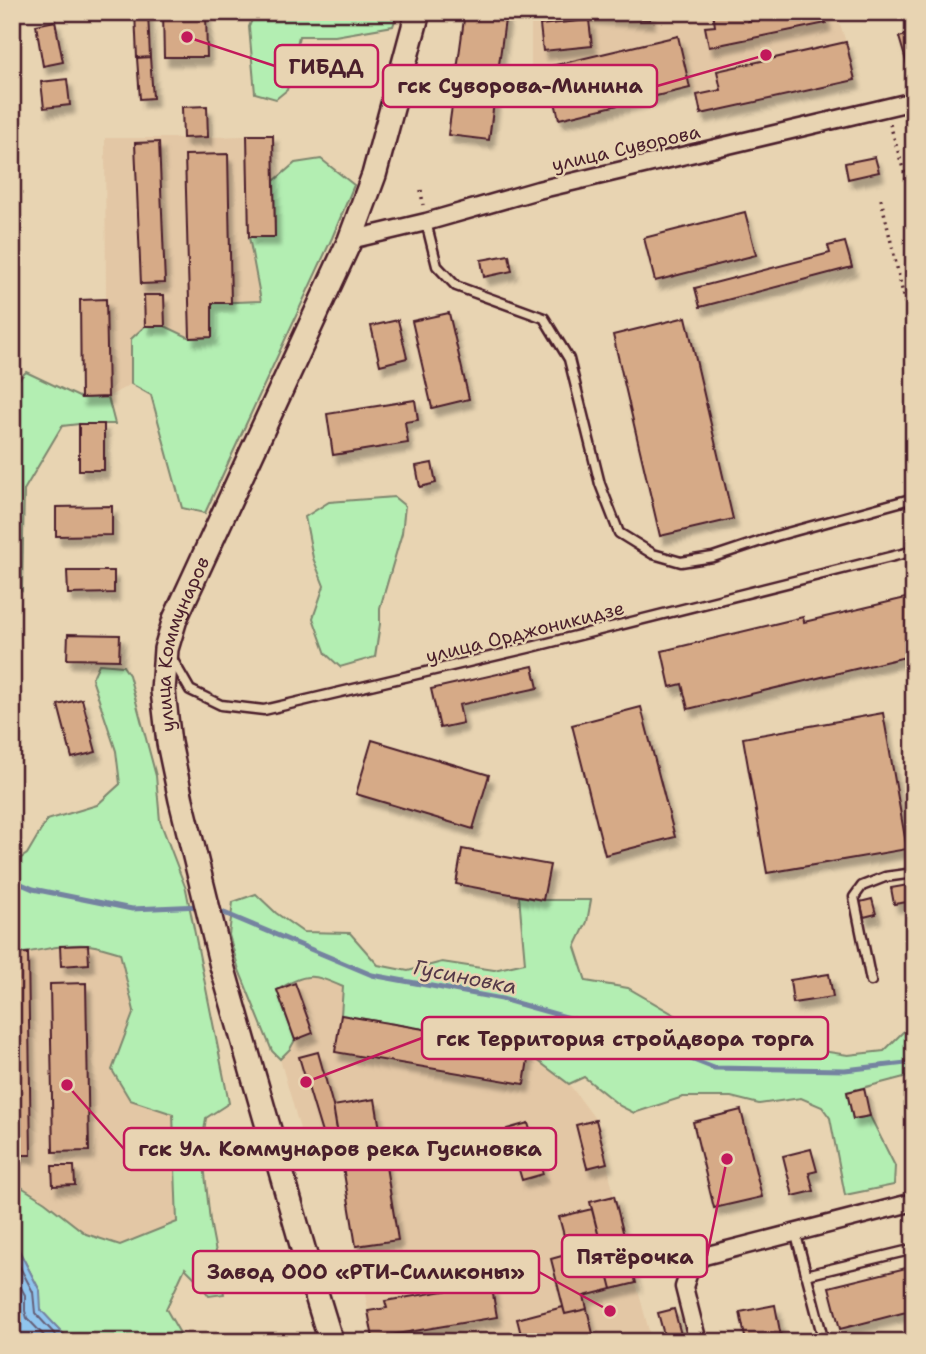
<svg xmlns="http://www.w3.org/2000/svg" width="926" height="1354" font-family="'Shantell Sans',sans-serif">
	<defs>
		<filter id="shadow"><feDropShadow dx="4.5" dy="8" stdDeviation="2" flood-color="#0004"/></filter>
	</defs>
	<rect width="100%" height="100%" fill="#e8d4b2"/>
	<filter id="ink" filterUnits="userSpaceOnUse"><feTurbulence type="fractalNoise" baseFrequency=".0143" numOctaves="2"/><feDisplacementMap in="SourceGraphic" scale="14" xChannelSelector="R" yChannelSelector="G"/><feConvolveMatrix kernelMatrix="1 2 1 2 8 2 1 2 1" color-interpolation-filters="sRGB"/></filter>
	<g filter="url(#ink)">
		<path fill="#e3c7a5" d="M531 12H836L846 42 855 80 701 114 697 95 690 88 678 36 547 67 531 69Z
			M273 135 275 237H249L261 301 212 303V337L190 338 165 326 131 339V384L108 397 81 398 80 300 106 299 105 138H183Z
			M88 945 120 953 134 1011 112 1070 130 1100 173 1114 177 1222 120 1245 86 1234 46 1202 13 1181 12 954 28 953 60 946Z
			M318 976 343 987 341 1015 530 1047 529 1054 569 1084 596 1120 607 1163 614 1196 590 1202 612 1289 636 1283 652 1342H374L356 1246 339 1141 325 1143 306 1150 280 1059 290 1049 277 990 300 977Z"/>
		<path fill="#b3eeb2" stroke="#7e866e" stroke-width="2" d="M255 12H398L393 26 335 36H299L287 90 276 99 255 93 249 27Z
			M321 159 354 185 332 238 205 513 182 508 151 395 131 384V339L145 326H165L190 338 212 337V303L261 301 249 237 275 236 274 181 295 163Z
			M26 372 81 398 108 397 115 424H79L62 426 24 490 22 591 12 587V386Z
			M394 497 405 506 402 533 380 608V624L375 657 340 667 326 654 313 618 324 586 313 558 305 517 329 502Z
			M99 664 123 666 129 675 156 776 160 821 186 889 229 1103 206 1118 202 1145 210 1221 224 1294 209 1296 198 1281 185 1268 166 1309 185 1342H71L40 1310V1291L12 1237V1181L45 1202 86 1234 120 1245 177 1222 173 1114 130 1100 112 1070 134 1011 120 953C109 950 97 945 86 945 61 943 37 953 12 954V864L27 854 47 820 97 805 120 784 116 751 92 679Z
			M256 894 276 913 303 932 350 933 378 965 408 971 442 962 494 970 525 963 519 896 543 900H591L587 922 575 947 586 981 628 988 706 1033 848 1055 884 1051 914 1021V1072L904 1077 847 1092 853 1119 870 1116 895 1166 894 1185 845 1195 830 1118 822 1107 801 1098 759 1104 731 1097H683L634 1113 620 1106 584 1077 569 1084 529 1054 530 1047 341 1015 343 987C311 973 307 973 277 990L295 1040 290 1049 280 1059 272 1051 239 970 229 935 233 902Z"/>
		<path fill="#90c5ee" stroke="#7483a0" stroke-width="2" d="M12 1237 40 1291 41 1310 71 1342H12Z"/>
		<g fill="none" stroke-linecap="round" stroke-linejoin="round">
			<path stroke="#666179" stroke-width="2" d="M12 1252 33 1292 35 1313 62 1342
				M12 1271 25 1295V1311L27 1318 50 1342"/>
			<path stroke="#7483a0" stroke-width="5" d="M12 880 33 889 132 909 201 906
				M217 910 372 975 502 999 594 1025 660 1047 714 1068 845 1070 906 1063 914 1054"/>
		</g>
		<path fill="#d6aa87" stroke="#4a1f2b" stroke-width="2" filter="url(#shadow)" d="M135 12H148L150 57 137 58Z
			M163 12H206L207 57H164Z
			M465 12H506L489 140 448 135Z
			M547 12H650V20Z
			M713 12H747L748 21 760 19 758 12H823L826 23 709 47 705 27 715 26Z
			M589 20 592 46 543 51 540 25Z
			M55 21 63 62 43 66 36 25Z
			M914 33V62L907 64 899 37Z
			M678 36 690 88 559 119 547 67Z
			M846 42 855 80 701 114 697 95 721 90 717 71Z
			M150 57 153 98 140 99 137 58Z
			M67 79 70 105 44 108 41 82Z
			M207 106 208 137 183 138 182 107Z
			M247 135H273L275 237H249Z
			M159 142 165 283 141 284 135 143Z
			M228 154 231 303H212V337L190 338 185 155Z
			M875 157 879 172 848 179 845 163Z
			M745 212 756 255 655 281 644 238Z
			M845 242 852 267 700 307 695 288 830 253 828 246Z
			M509 255 512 271 484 277 481 260Z
			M144 295H164L165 326H145Z
			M106 299 108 397 81 398 80 300Z
			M449 313 469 399 432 408 412 321Z
			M686 317 733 519 660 536 613 335Z
			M398 320 407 358 380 365 371 326Z
			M415 400 418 420 405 422 408 443 333 455 327 414Z
			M79 424H104V470H79Z
			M432 463 436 483 420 487 416 466Z
			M112 506V535L56 536V507Z
			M67 571H114V593L68 594Z
			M914 596V655L688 709 682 684 670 687 662 651 803 617 804 622Z
			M68 634 120 635 119 660 67 659Z
			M533 666 538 688 459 705 463 723 440 728 431 689Z
			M82 699 96 752 72 758 58 705Z
			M641 707 675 837 605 855 572 725Z
			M883 713 907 849 767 873 743 738Z
			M372 740 489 775 473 829 356 794Z
			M462 849 550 865 543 900 456 884Z
			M914 884V901L894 904 891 888Z
			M872 899 876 914 864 917 860 902Z
			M88 945 89 964 61 966 60 946Z
			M28 953 31 1155H12V954Z
			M829 974 833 997 793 1003 790 980Z
			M86 983 89 1151 53 1152 50 984Z
			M295 983 313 1033 295 1040 277 990Z
			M341 1015 530 1047 524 1084 335 1052Z
			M318 1052 333 1106 339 1140 325 1143 299 1057Z
			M864 1088 870 1116 853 1119 847 1092Z
			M375 1099 398 1240 356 1246 333 1106Z
			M741 1110 762 1197 714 1208 693 1122Z
			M596 1120 607 1163 587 1168 576 1125Z
			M528 1123 543 1174 522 1180 507 1129Z
			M811 1149 817 1171 809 1173 814 1191 793 1196 783 1156Z
			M52 1166H74L75 1185 53 1186Z
			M614 1196 636 1283 612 1289 590 1202Z
			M592 1209 612 1289 584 1296 587 1309 565 1314 551 1259 569 1254 559 1217Z
			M914 1266V1310L840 1329 829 1287Z
			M491 1283 497 1317 373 1338 368 1311 387 1308 385 1301Z
			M775 1305 782 1342H746L740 1312Z
			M563 1307 565 1314 587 1309 595 1342H523L517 1319Z
			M674 1309 683 1342H666L658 1313Z"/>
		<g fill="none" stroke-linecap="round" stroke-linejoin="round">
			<defs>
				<path id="service" d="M426 222 437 266 456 286 544 318 569 359 600 484 619 533 653 554 681 562 713 557 776 536 914 498
					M171 657 190 690 221 705 264 710 528 648 914 551
					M871 981 854 897 862 886 885 877 914 873
					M795 1231 824 1342
					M806 1275 914 1249"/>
				<path id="minor" d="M350 240 426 222 538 190 914 101
					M698 1342 684 1287 691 1266 704 1256 914 1202"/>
				<g id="secondary">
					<path id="s1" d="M331 1342 313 1283 222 966 181 800 169 743 163 691 166 649 175 619 350 240 374 175 418 12"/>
				</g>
			</defs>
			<use href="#service" stroke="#4a1f2b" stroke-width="13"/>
			<use href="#minor" stroke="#4a1f2b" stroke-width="21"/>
			<use href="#secondary" stroke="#4a1f2b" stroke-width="28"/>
			<path stroke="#4a1f2b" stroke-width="3.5" stroke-dasharray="2 5" stroke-linecap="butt" d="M890 124 914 206
				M421 190 423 205
				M881 199 914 341"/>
			<use href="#service" stroke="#e8d4b2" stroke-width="8"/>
			<use href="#minor" stroke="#e8d4b2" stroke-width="16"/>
			<use href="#secondary" stroke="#e8d4b2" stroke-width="23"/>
		</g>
	</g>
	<g text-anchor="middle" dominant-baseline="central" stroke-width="5" stroke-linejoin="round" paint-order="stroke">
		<g font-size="19" fill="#4a1f2b" stroke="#e8d4b2">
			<text transform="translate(626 148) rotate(-13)">улица Суворова</text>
			<text transform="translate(525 632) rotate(-14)">улица Орджоникидзе</text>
			<text stroke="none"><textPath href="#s1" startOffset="723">улица Коммунаров</textPath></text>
		</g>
		<g font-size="21" font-style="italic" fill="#543848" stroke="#e8d4b2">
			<text transform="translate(465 977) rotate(11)">Гусиновка</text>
		</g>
	</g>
	<path fill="none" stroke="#c2185b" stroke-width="2.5" d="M187 37L275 66M766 55L657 86M306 1082L422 1038M67 1085L124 1149M727 1159L707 1256M610 1311L539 1272"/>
	<g fill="#c2185b" stroke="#e8d4b2" stroke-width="2.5">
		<circle cx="187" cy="37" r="7"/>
		<circle cx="766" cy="55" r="7"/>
		<circle cx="306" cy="1082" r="7"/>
		<circle cx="67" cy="1085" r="7"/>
		<circle cx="727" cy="1159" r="7"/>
		<circle cx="610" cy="1311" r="7"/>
	</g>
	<g fill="#e8d4b2" stroke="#c2185b" stroke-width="2.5">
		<rect x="275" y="45" width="103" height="42" rx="7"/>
		<rect x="383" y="65" width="274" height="42" rx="7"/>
		<rect x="422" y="1017" width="406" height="42" rx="7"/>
		<rect x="124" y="1128" width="432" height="42" rx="7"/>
		<rect x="562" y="1235" width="145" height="42" rx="7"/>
		<rect x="193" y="1251" width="346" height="42" rx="7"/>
	</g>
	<g font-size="21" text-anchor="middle" font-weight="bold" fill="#4a1f2b">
		<text x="326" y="74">ГИБДД</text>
		<text x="520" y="93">гск Суворова-Минина</text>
		<text x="625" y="1046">гск Территория стройдвора торга</text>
		<text x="340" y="1156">гск Ул. Коммунаров река Гусиновка</text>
		<text x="635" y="1264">Пятёрочка</text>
		<text x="366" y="1279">Завод ООО «РТИ-Силиконы»</text>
	</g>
	<rect width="926" height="1354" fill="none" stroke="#e8d4b2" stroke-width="42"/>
	<rect x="21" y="21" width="884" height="1312" fill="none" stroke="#4a1f2b" stroke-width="2.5" filter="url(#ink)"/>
</svg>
